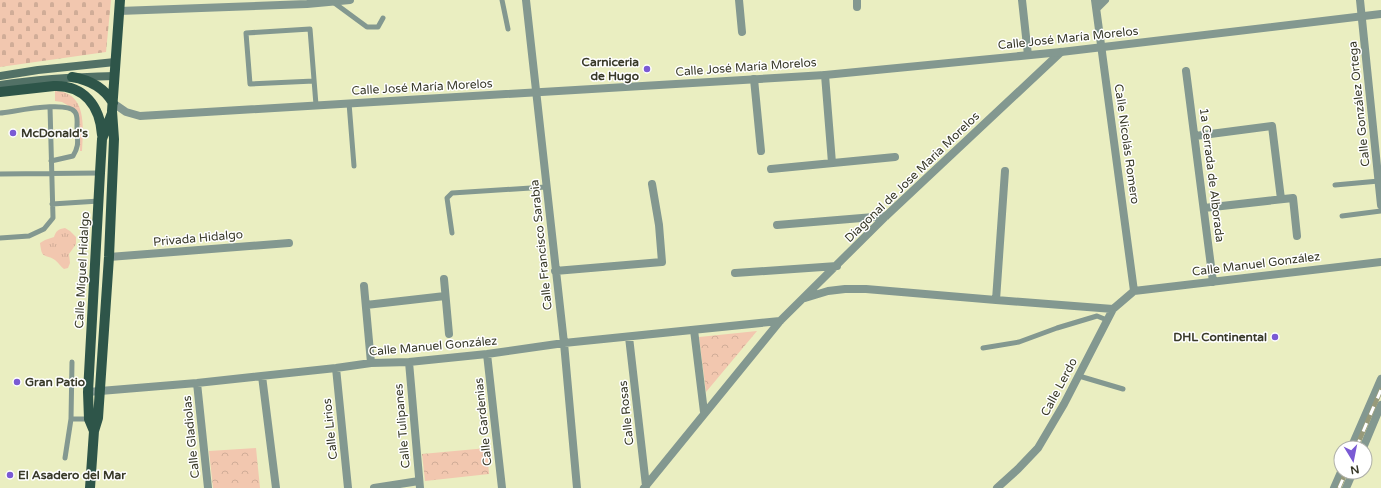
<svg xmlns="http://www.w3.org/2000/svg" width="1381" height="488" font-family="'Varela Round',sans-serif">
	<defs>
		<pattern id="grass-tufts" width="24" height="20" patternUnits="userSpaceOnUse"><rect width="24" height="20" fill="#f2c7af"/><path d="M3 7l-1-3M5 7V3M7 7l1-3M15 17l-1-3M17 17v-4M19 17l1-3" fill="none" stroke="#d0ac97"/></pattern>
		<pattern id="cemetery-stones" width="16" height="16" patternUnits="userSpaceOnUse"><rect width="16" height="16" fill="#f2c7af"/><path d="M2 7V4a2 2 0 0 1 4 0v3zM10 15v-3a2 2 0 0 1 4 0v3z" fill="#d0ac97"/></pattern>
		<pattern id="park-crowns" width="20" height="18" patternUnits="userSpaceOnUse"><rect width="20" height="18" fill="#f2c7af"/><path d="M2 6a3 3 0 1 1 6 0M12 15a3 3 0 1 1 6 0" fill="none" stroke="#d0ac97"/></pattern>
	</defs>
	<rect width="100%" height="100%" fill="#eaeec1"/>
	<path fill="url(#grass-tufts)" d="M55 91C88 92 83 129 82 151H80V126L69 106 62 102 55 101Z
		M65 228 70 231 76 237V244L69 254 70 263 68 268 64 269C61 267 59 263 55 260 44 253 42 260 40 243L45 240 54 237C56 231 58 229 65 228Z"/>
	<path fill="url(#cemetery-stones)" d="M0 0H111L106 52 0 67Z"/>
	<path fill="url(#park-crowns)" d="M757 331 706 392 699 337Z
		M256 448 260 488H213L209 451Z
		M487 448 489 474 425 481 422 454Z"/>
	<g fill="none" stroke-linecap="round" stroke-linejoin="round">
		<path stroke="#839890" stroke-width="5" d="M502 0 508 29
			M333 2 367 27H378L383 18
			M314 81 250 84 246 33 310 29 316 105
			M349 103 354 166
			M0 113C13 112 67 100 75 112 78 116 77 122 77 127 77 140 80 145 73 156L51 161
			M0 174 100 173
			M1335 185 1379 181
			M52 204 99 201
			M1342 216 1381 211
			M452 233 447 198 452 193 546 187
			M0 238 29 236 44 229 53 218 50 107
			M983 348 1019 342 1057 328 1097 316 1107 320
			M72 362 71 419H91
			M1079 376 1123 389
			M65 458 71 419"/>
		<path stroke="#839890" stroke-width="8" d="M374 488 419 481"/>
		<path stroke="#839890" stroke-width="8" d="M526 0 564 343 577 488
			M739 0 742 32
			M857 0V7
			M1022 0 1028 55
			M1095 0 1134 291
			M1360 0 1381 205
			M1097 8 1105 0
			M1186 71 1213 282
			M825 75 832 163
			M754 79 761 151
			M1195 136 1272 126 1281 199
			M771 169 895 157
			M1204 208 1293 198 1297 236
			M777 225 886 216
			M109 257 289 243
			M555 271 662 262 659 225 652 184
			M735 273 837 266
			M444 279 449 334
			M364 286 371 363
			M1134 291 1381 262
			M805 298 828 291 845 289H866L996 300 1113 309
			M996 300 1005 171
			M366 305 445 296
			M694 330 704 412
			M629 337 646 486
			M487 354 502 488
			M409 362 420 488
			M336 368 348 488
			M262 376 276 488
			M197 383 208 488
			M88 392 197 383 336 368 371 363 409 362 487 354 564 343 780 321
			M1351 448 1381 379
			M1363 448 1381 405
			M644 488 780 321 886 216 1061 52
			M997 488 1018 469 1038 448 1064 404 1113 309 1134 291
			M1334 488 1341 472
			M1346 488 1353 472"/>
		<path stroke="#839890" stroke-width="8" d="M119 11 307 4 350 0
			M113 103 126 112 140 116 825 75 1061 52 1381 14"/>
		<path stroke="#527166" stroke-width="8" d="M0 76 38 70 115 62
			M0 85C38 79 76 77 115 76"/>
		<path stroke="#2e5549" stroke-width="10" d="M72 77C90 80 104 87 113 103
			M0 92 54 86C84 85 100 106 102 135
			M94 431 89 419 88 392 100 173 102 139 112 113
			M90 488 94 431 98 418 109 257 114 139 112 111 120 0"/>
		<defs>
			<path id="rail" d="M1356 448 1381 390
				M1339 488 1346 472"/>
		</defs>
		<use href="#rail" stroke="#979a7a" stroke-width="4.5"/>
		<use href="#rail" stroke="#fff" stroke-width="3" stroke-dasharray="9" stroke-linecap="butt"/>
	</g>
	<g fill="#7a5ad4" stroke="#fff" stroke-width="1.5">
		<circle cx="647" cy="69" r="4"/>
		<circle cx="13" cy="133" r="4"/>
		<circle cx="1275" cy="337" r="4"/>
		<circle cx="17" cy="382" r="4"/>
		<circle cx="10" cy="475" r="4"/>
	</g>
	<g text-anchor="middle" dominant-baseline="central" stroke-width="3" stroke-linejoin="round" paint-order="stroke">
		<g font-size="12" fill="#383928" stroke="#fff">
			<text transform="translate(1068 38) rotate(-6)">Calle José María Morelos</text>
			<text transform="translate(746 67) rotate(-4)">Calle José María Morelos</text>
			<text transform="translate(422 87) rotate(-3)">Calle José María Morelos</text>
			<text transform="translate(1359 104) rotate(-96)">Calle González Ortega</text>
			<text transform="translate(1127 144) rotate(82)">Calle Nicolás Romero</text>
			<text transform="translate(1212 175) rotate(83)">1a Cerrada de Alborada</text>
			<text transform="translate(912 177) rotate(-44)">Diagonal de Jose Maria Morelos</text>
			<text transform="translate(198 238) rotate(-5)">Privada Hidalgo</text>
			<text transform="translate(541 245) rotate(-96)">Calle Francisco Sarabia</text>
			<text transform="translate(1256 264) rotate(-7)">Calle Manuel González</text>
			<text transform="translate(82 270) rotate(-87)">Calle Míguel Hidalgo</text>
			<text transform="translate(433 346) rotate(-5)">Calle Manuel González</text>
			<text transform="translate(1059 387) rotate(-62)">Calle Lerdo</text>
			<text transform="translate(626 413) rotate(-96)">Calle Rosas</text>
			<text transform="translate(483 422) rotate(-96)">Calle Gardenias</text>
			<text transform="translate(402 426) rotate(-95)">Calle Tulipanes</text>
			<text transform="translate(330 429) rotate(-96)">Calle Lirios</text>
			<text transform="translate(191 437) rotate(-96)">Calle Gladiolas</text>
		</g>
		<g font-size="12" font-weight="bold" fill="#383928" stroke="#fff" text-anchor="start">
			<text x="639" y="62" text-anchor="end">Carniceria<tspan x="639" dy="14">de Hugo</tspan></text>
			<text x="21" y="133">McDonald's</text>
			<text x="1267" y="337" text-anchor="end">DHL Continental</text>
			<text x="25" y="382">Gran Patio</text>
			<text x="18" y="475">El Asadero del Mar</text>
		</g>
	</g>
	<g transform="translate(1353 460) rotate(170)"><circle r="19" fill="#ffffff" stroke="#afb0a9"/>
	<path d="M0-3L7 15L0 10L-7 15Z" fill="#7a5ad4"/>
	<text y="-6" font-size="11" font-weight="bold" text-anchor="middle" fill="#383928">N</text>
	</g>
</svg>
